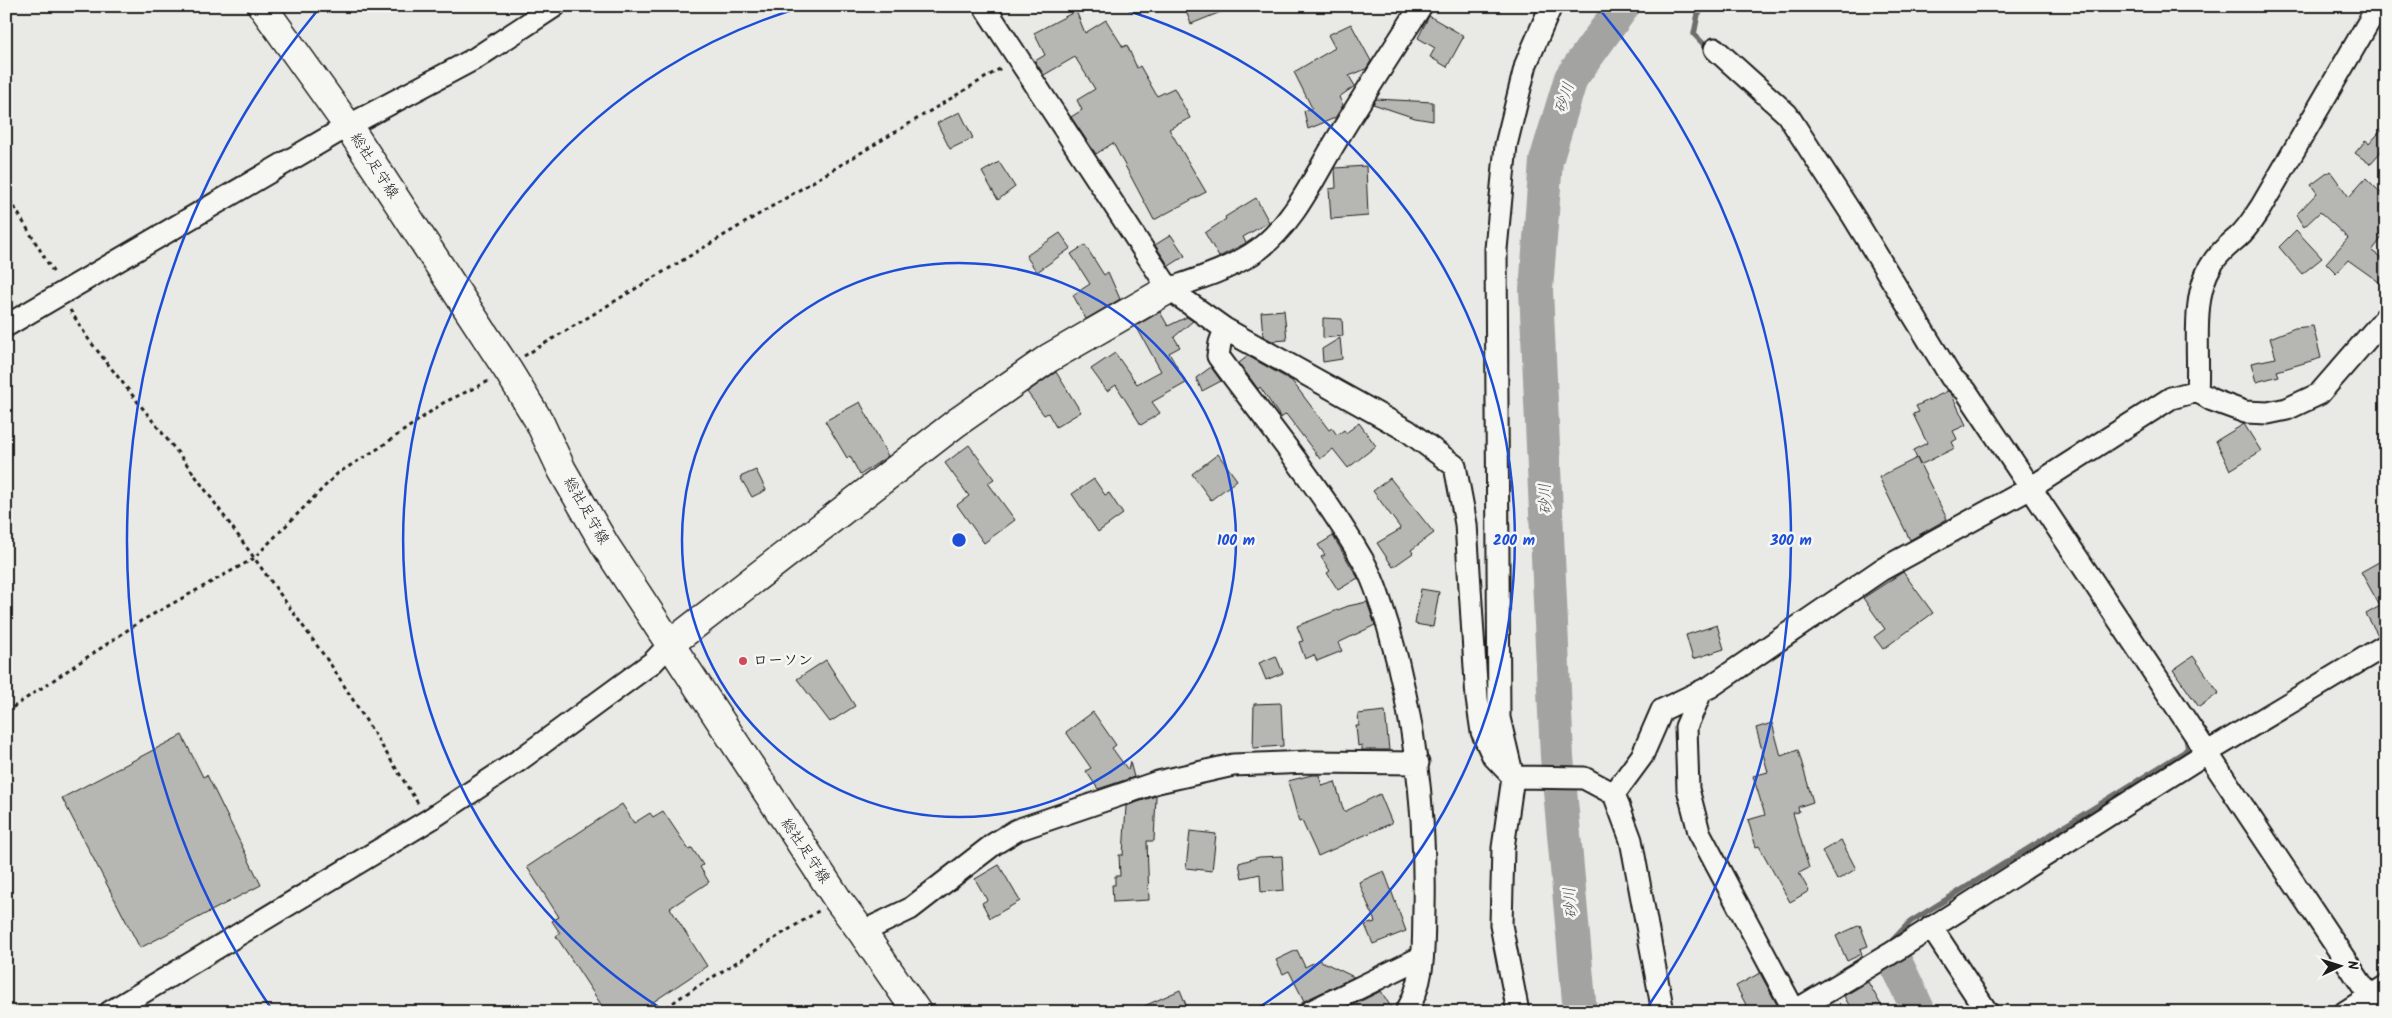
<svg xmlns="http://www.w3.org/2000/svg" width="2392" height="1018" font-family="Kalam,'Klee One',sans-serif">
	<rect width="100%" height="100%" fill="#e9e9e5"/>
	<filter id="ink" filterUnits="userSpaceOnUse"><feTurbulence type="fractalNoise" baseFrequency=".02" numOctaves="2"/><feDisplacementMap in="SourceGraphic" scale="10" xChannelSelector="R" yChannelSelector="G"/><feConvolveMatrix kernelMatrix="1 2 1 2 8 2 1 2 1" color-interpolation-filters="sRGB"/></filter>
	<g filter="url(#ink)">
		<g fill="none" stroke-linecap="round" stroke-linejoin="round">
			<path stroke="#6d6d6c" stroke-width="5.5" d="M1706 6 1698 14 1694 34 1710 51
				M1891 946 1890 943 1910 922 2184 752 2188 748 2186 738"/>
			<path stroke="#a3a3a1" stroke-width="34" d="M1897 965 1919 1012
				M1580 1012 1557 757 1536 290 1546 161 1571 78 1623 6"/>
		</g>
		<path fill="#b6b6b3" stroke="#1c1c1c" d="M1184 6H1233V7L1191 24Z
			M1076 11 1085 33 1106 20 1123 47 1127 45 1137 68 1140 66 1157 96 1174 88 1190 118 1169 129 1206 192 1154 220 1113 143 1096 154 1071 117 1082 110 1077 100 1095 89 1075 57 1044 75 1035 61 1045 55 1034 33Z
			M1429 16 1464 36 1447 67 1430 57 1435 48 1418 38Z
			M1351 24 1371 61 1366 69 1349 76 1355 86 1339 97 1343 105 1335 118 1308 129 1304 111 1312 108 1294 72 1335 48 1328 35Z
			M1376 99 1433 102V121L1415 118 1373 104Z
			M960 112 973 138 950 149 937 123Z
			M2386 125V146L2370 164 2355 153 2366 140 2369 144Z
			M999 162 1015 187 998 200 982 172Z
			M1366 166 1368 216 1331 219 1329 189 1336 188 1335 168Z
			M2330 171 2349 197 2366 178 2386 198V232L2372 251 2386 261V287L2348 260 2336 273 2326 263 2348 238 2320 212 2304 227 2296 215 2317 193 2311 185Z
			M1256 198 1269 222 1243 237 1246 243 1219 257 1205 233 1226 219 1225 217Z
			M2296 230 2322 258 2302 274 2279 247Z
			M1060 233 1071 248 1037 272 1026 256Z
			M1171 235 1185 256 1169 266 1155 245Z
			M1085 245 1104 275 1108 272 1120 299 1086 319 1073 295 1090 284 1071 254Z
			M1284 310 1287 340 1272 341 1263 336 1261 312Z
			M1160 312 1168 326 1187 317 1193 321 1174 337 1180 347 1169 353 1186 383 1152 402 1160 413 1141 425 1116 385 1107 391 1091 369 1115 353 1137 384 1161 371 1136 326Z
			M1323 318 1342 319 1343 336 1323 338Z
			M2313 326 2321 358 2277 371 2279 376 2256 382 2251 363 2276 358 2270 338 2295 328Z
			M1340 338 1342 359 1323 362 1322 349Z
			M1248 356 1292 381 1329 430 1332 428 1337 435 1344 430 1346 433 1359 423 1376 446 1348 468 1333 449 1320 459 1286 414 1281 418 1260 387 1258 389 1239 363Z
			M1211 367 1221 381 1202 391 1196 378Z
			M1056 372 1081 412 1056 427 1048 413 1044 415 1027 392Z
			M1948 391 1952 395 1966 425 1953 431 1957 439 1952 442 1955 448 1920 465 1913 450 1927 443 1913 414 1919 412 1916 406Z
			M860 402 888 456 860 475 850 456 847 458 825 421Z
			M2244 424 2261 451 2230 470 2216 441Z
			M969 445 994 479 988 483 1015 520 984 543 957 505 969 496 945 463Z
			M1218 454 1237 480 1211 500 1192 474Z
			M1917 458 1947 519 1910 540 1879 477Z
			M756 470 766 490 752 497 740 477Z
			M1390 478 1434 533 1411 550 1413 553 1393 567 1377 543 1401 529 1373 491Z
			M1094 479 1105 495 1109 493 1123 514 1098 532 1072 494Z
			M1333 536 1358 578 1338 590 1327 573 1330 571 1321 557 1325 555 1318 545Z
			M2386 558V633L2378 635 2366 614 2380 606 2361 572Z
			M1903 572 1933 613 1883 649 1874 637 1885 629 1863 598Z
			M1421 589 1439 592 1433 627 1415 624Z
			M1367 602 1375 625 1338 643 1342 651 1317 661 1314 655 1305 659 1299 642 1303 641 1297 626 1348 606Z
			M1717 625 1724 649 1693 659 1686 635Z
			M1276 656 1283 673 1266 680 1259 663Z
			M2193 656 2219 693 2199 707 2173 670Z
			M826 660 855 706 830 722 797 679Z
			M1281 703 1283 746 1253 748 1254 704Z
			M1385 711 1389 750H1362V745L1358 746 1356 726H1359L1358 714Z
			M1093 712 1116 745 1112 748 1128 770 1130 762 1134 777 1098 789 1086 771 1091 768 1066 732Z
			M1772 723 1781 756 1798 750 1813 802 1798 807 1799 812 1793 813 1809 868 1799 873 1809 891 1790 902 1759 846 1756 847 1748 820 1765 815 1753 776 1768 772 1756 728Z
			M182 735 203 777 207 775 261 885 140 948 62 798Z
			M1312 775H1319L1322 786 1335 782 1344 812 1380 794 1392 823 1318 856 1302 821 1299 822 1288 781Z
			M1156 796 1154 841H1147L1149 900 1113 902 1112 885H1115V876H1120L1119 855H1123L1126 806Z
			M622 804 634 823 650 813 653 817 663 811 689 850 692 848 703 865 700 867 709 882 670 908 707 966 638 1012H606L556 936 560 933 552 921 559 917 527 867Z
			M1190 831 1216 834 1212 871 1186 868Z
			M1841 840 1856 869 1837 880 1822 851Z
			M1282 856 1284 890 1261 892 1260 874 1242 878 1239 863 1259 857Z
			M999 865 1020 901 990 918 982 903 987 900 975 879Z
			M1384 871 1406 931 1373 944 1365 925 1375 922 1359 882Z
			M1860 925 1868 946 1860 949 1862 954 1847 961 1836 936Z
			M1297 950 1305 967 1319 960 1354 977 1304 1001 1289 971 1283 974 1276 960Z
			M1760 973 1781 1012H1750L1736 986Z
			M1868 982 1885 1012H1853L1844 996Z
			M1180 990 1189 1012H1131Z
			M1381 991 1394 1012H1339Z"/>
		<g fill="none" stroke-linecap="round" stroke-linejoin="round">
			<defs>
				<path id="minor" d="M984 6 1169 289 1225 329 1408 431 1455 466 1466 524 1477 699 1482 732 1493 756 1513 777 1584 778 1614 794 1631 840 1663 1012
					M1715 49 1787 114 1853 216 1951 377 1966 391 2370 997 2376 1012
					M1169 289C1200 278 1233 268 1259 249 1295 221 1313 179 1336 141 1363 96 1392 51 1421 6
					M6 326 348 126 476 58 555 6
					M1225 329 1220 343 1218 356C1267 423 1321 488 1362 559 1374 579 1381 604 1388 626 1415 718 1426 814 1424 909 1423 945 1426 980 1406 1012
					M2197 391C2200 354 2190 297 2212 264 2219 252 2228 246 2238 237 2248 228 2254 217 2261 207L2378 6
					M1701 692 1686 727 1688 789 1699 832 1795 1012
					M1614 794 1642 756 1662 710 1710 687 1881 570 2029 489 2171 398 2197 391 2212 400 2245 412 2268 413 2287 409 2319 394 2386 317
					M1931 927 1987 1012
					M862 932 910 909 994 844 1017 830 1158 782 1233 765 1309 762 1418 763
					M110 1012 429 820 518 761 653 662 670 644
					M1310 1012 1422 957
					M1518 1012 1501 925 1503 848 1513 777 1499 718 1496 249 1506 145 1526 64 1551 6
					M1798 1012 1803 1006 1890 954 2208 752 2386 645
					M2345 1012 2386 986"/>
				<path id="tertiary" d="M670 644 956 423 1049 358 1169 289"/>
				<path id="secondary" d="M262 6 348 126 509 372 539 421 562 470 605 545 838 900 862 932 917 1012"/>
			</defs>
			<use href="#minor" stroke="#1c1c1c" stroke-width="25"/>
			<use href="#tertiary" stroke="#1c1c1c" stroke-width="31"/>
			<use href="#secondary" stroke="#1c1c1c" stroke-width="31"/>
			<path stroke="#1c1c1c" stroke-width="3" stroke-dasharray="4 4" stroke-linecap="butt" d="M6 193 55 275
				M70 310 89 340 189 467 333 668 419 805
				M524 356 1003 67
				M6 712 141 621 253 559 338 473 379 448 443 403 489 381
				M660 1012 681 997 820 910"/>
			<use href="#minor" stroke="#f6f6f2" stroke-width="21"/>
			<use href="#tertiary" stroke="#f6f6f2" stroke-width="28"/>
			<use href="#secondary" stroke="#f6f6f2" stroke-width="28"/>
		</g>
	</g>
	<g fill="none" stroke="#1d4ed8" stroke-width="2.5">
		<circle cx="959" cy="540" r="277"/>
		<path d="M665 1011A555 555 0 0 1 806 6M1112 6A555 555 0 0 1 1253 1011"/>
		<path d="M273 1011A832 832 0 0 1 317 11M1601 11A832 832 0 0 1 1645 1011"/>
	</g>
	<circle fill="#d1495b" stroke="#f6f6f2" stroke-width="2" cx="743" cy="661" r="5"/>
	<g text-anchor="middle" dominant-baseline="central" stroke-width="5" stroke-linejoin="round" paint-order="stroke">
		<g font-size="15" fill="#1c1c1c" stroke="#f6f6f2">
			<text transform="translate(374 166) rotate(57)">総社足守線</text>
			<text transform="translate(586 511) rotate(60)">総社足守線</text>
			<text transform="translate(805 851) rotate(56)">総社足守線</text>
		</g>
		<g font-size="15" font-weight="bold" fill="#1c1c1c" stroke="#f6f6f2" text-anchor="start">
			<text x="753" y="661">ローソン</text>
		</g>
		<g font-size="16" font-style="italic" fill="#525251" stroke="#f6f6f2">
			<text transform="translate(1565 98) rotate(-72)">砂川</text>
			<text transform="translate(1546 499) rotate(-93)">砂川</text>
			<text transform="translate(1571 903) rotate(-95)">砂川</text>
		</g>
	</g>
	<circle cx="959" cy="540" r="8" fill="#1d4ed8" stroke="#f6f6f2" stroke-width="2.5"/>
	<g font-size="15" text-anchor="middle" font-weight="bold" fill="#1d4ed8" stroke="#f6f6f2" stroke-width="5" stroke-linejoin="round" paint-order="stroke">
		<text x="1236" y="545">100 m</text>
		<text x="1514" y="545">200 m</text>
		<text x="1791" y="545">300 m</text>
	</g>
	<rect width="2392" height="1018" fill="none" stroke="#f6f6f2" stroke-width="25"/>
	<rect x="12" y="12" width="2367" height="993" fill="none" stroke="#1c1c1c" stroke-width="2" filter="url(#ink)"/>
	<g transform="translate(2340 966) rotate(86)" stroke="#f6f6f2" stroke-width="4" paint-order="stroke">
	<path d="M0-4L9 19L0 12L-9 19Z" fill="#1c1c1c"/>
	<text y="-8" font-size="14" font-weight="bold" text-anchor="middle" fill="#1c1c1c">N</text>
	</g>
</svg>
